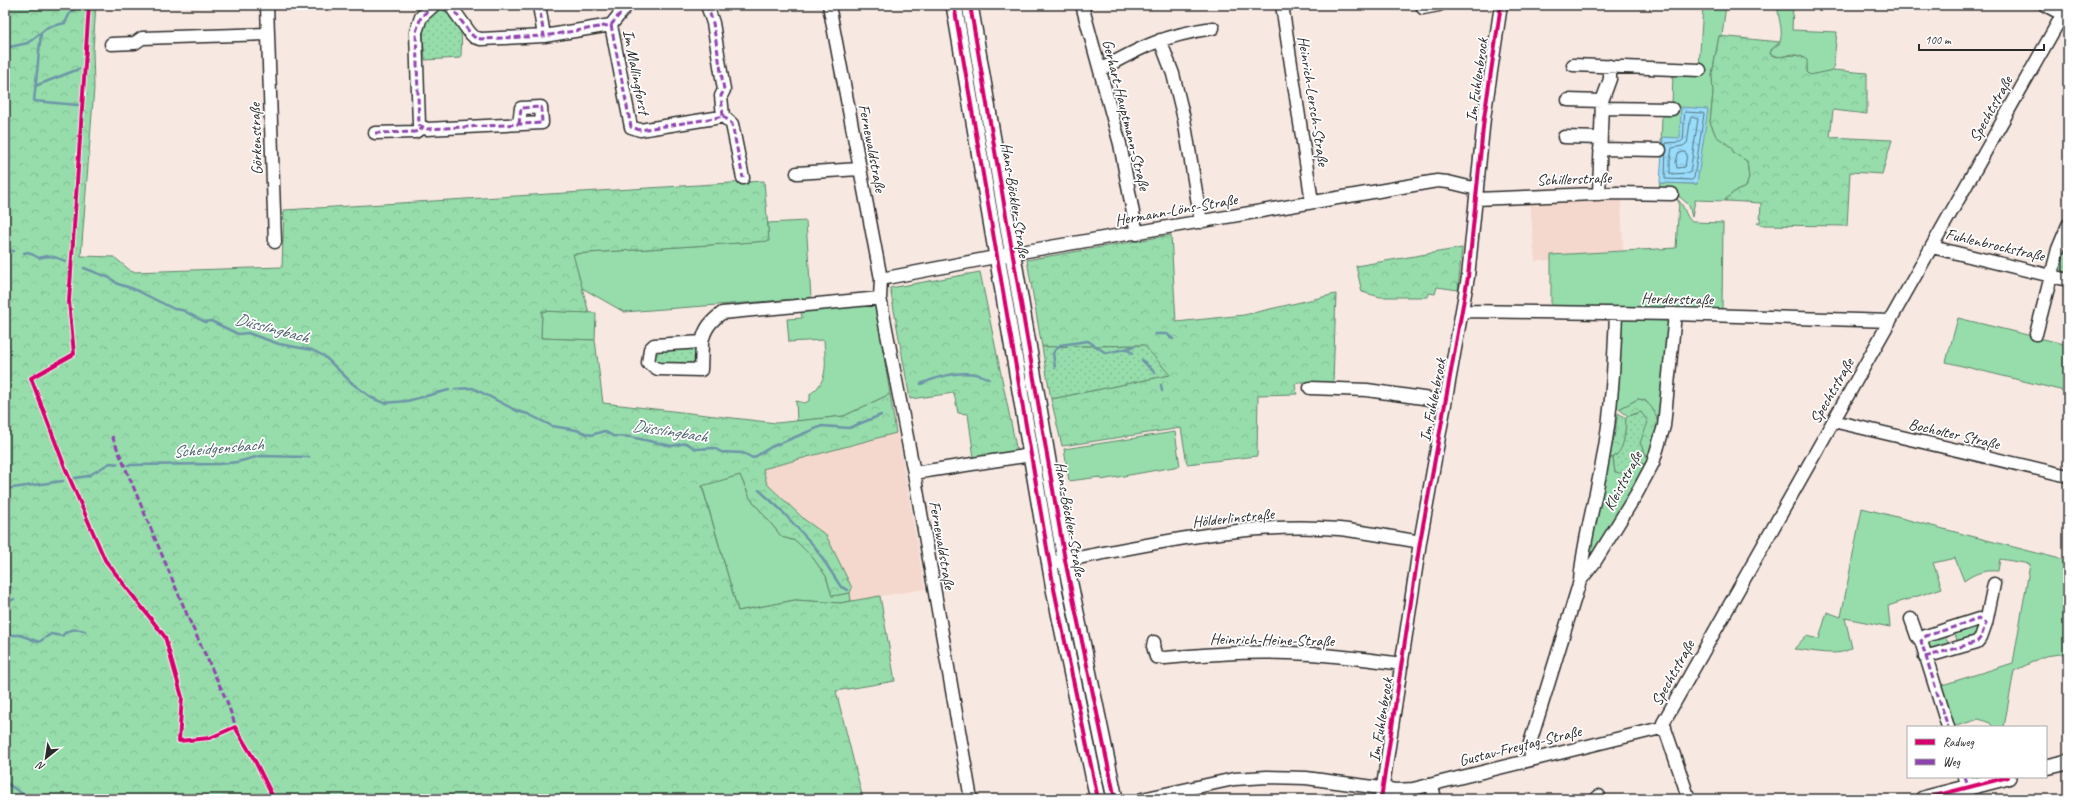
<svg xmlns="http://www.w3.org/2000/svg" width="2073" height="804" font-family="Caveat,sans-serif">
	<defs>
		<pattern id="forest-crowns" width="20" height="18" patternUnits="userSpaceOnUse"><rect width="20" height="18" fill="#96ddab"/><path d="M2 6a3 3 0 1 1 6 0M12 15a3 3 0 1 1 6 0" fill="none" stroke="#81be93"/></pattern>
		<pattern id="park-dots" width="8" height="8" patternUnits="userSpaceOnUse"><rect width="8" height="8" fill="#96ddab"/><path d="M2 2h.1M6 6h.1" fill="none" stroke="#81be93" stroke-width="1.8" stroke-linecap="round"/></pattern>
		<pattern id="water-ripples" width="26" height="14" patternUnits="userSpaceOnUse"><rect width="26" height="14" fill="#99dcfb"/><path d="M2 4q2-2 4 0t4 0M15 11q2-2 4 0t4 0" fill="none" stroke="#84bdd7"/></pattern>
	</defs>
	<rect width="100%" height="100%" fill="#f8e8e2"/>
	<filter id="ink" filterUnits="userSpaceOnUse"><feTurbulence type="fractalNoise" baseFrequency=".025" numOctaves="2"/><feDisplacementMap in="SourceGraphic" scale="8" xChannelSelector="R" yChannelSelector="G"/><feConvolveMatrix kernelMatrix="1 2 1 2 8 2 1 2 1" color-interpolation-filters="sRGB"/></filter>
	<g filter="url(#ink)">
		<path fill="#f4d8cd" d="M1621 198 1623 251 1551 255V261H1535L1530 203Z
			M896 433 898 434 925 589 851 601 850 593 852 588 826 535 805 520 767 484 763 469Z"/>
		<path fill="#96ddab" stroke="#60846b" d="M1703 5H1726L1722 36H1719L1712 75 1713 94 1710 122 1716 136 1731 147 1734 153 1747 161 1749 178 1746 187 1734 192 1725 200 1727 201 1695 200 1692 217 1689 205 1680 197 1659 188 1660 183 1697 184 1680 138 1661 147 1662 113 1672 106 1673 72 1707 69 1699 67Z
			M1778 5H1793L1792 30 1837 32 1833 70 1811 76 1807 72V65L1803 57 1793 54 1780 57 1770 54C1771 47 1778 47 1780 42 1784 28 1777 18 1778 5Z
			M1675 197C1686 206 1684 215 1692 222L1723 223 1722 309 1551 308V255L1676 248 1679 202 1676 199 1659 198Z
			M806 221 811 298 624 312 582 288 572 254 768 241V223Z
			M874 305 876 307 890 394 844 416 797 421 796 401 805 403 810 400V394C830 381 825 360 824 340L789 342 787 319 802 318 801 311Z
			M542 311 596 313 595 340 541 338Z
			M1958 318 2068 345V392L1946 362Z
			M1620 319 1669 321 1658 428 1652 409 1645 400 1638 399 1619 409 1615 405Z
			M1175 432 1180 466 1101 480 1100 477 1069 481 1064 449Z
			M1608 458H1613L1615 472 1640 462 1647 466 1596 555 1588 561 1594 516 1599 509Z
			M740 475 750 498 782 537 796 541 813 558 826 576 832 596 850 593 851 601 840 603 795 600 738 611 702 485Z
			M1862 508 2068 561V653L2045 656 2014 671 2004 727H1993L1990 723 1979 719 1953 727 1939 686 2013 663 2030 564 2000 559 1998 571C1984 570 1975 573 1964 581L1955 558 1933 563 1942 588 1888 606 1890 627 1845 618 1852 648C1837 658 1811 650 1794 649L1806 636 1819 639 1827 612 1841 617Z
			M1064 572 1111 799H1101L1054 574Z
			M1975 625 1977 628 1975 638 1958 643 1954 631Z
			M1945 634 1949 646 1930 652 1926 642Z"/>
		<path fill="url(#forest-crowns)" stroke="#60846b" d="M5 5H96L93 50 94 88 81 256 114 257 132 272 282 267 284 210 764 181 769 241 573 254 589 313 542 311 541 338 595 340 603 403 776 423 844 416 890 394 896 433 763 469 767 484 805 520 826 535 852 588 850 593 832 596 826 576 813 558 796 541 782 537 750 498 740 475 702 486 738 611 795 600 840 603 880 596 895 681 836 691 863 799H5Z
			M1719 36 1780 42 1771 50 1770 54C1780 62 1792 49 1807 60V72L1810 75 1833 70 1867 73V114L1833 110 1830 137 1892 140 1882 174 1850 172 1847 226 1761 225 1757 222H1760L1761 203 1727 201 1725 200 1734 192 1746 187 1749 178 1747 161 1734 153 1731 147 1716 136 1710 122 1713 94 1712 75Z
			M1171 235 1176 322 1244 315 1336 294 1333 383 1298 382 1295 385 1297 394 1258 395 1257 456 1187 464 1181 428 1062 446 1051 399 1169 375 1143 345 1042 347 1027 260Z
			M1462 248 1458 290 1437 287 1435 294 1429 293 1428 297H1380L1362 292 1356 266Z
			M980 272 1017 452 974 458 968 414 958 413 954 393 910 399 890 288Z
			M1638 399C1650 400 1658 415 1658 427 1658 437 1652 451 1649 461L1640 443 1641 412 1628 416 1619 409Z
			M1618 413 1626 418C1625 432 1626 458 1608 458L1614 437Z"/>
		<path fill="url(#park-dots)" stroke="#60846b" d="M437 9C446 9 456 18 459 26 463 35 461 49 461 58L425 60C424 44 418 17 437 9Z
			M2068 238V274L2058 271V262Z
			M696 345V366L655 365 653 351Z
			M1144 345 1170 375 1051 399 1042 347Z
			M1641 412 1648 422 1640 443 1649 461 1647 466 1640 462 1626 474 1615 472 1613 458C1626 448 1625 432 1626 417Z"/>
		<path fill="url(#water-ripples)" stroke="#6d95a8" d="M1681 107 1708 109 1697 184 1660 183 1663 137 1680 138Z"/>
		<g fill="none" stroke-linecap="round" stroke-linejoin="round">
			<path stroke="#57727e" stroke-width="1" d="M1685 112 1702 113 1704 114 1694 178 1692 180 1665 179 1666 143 1680 142 1683 140Z
				M1691 117 1698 119 1690 173 1670 174V160L1672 148 1683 146 1687 143Z
				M1684 152 1687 154 1685 167 1677 168 1676 162 1678 154Z"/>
			<path stroke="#6d95a8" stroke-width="2.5" d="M41 33 34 101 78 105
				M5 48 28 43 48 27 65 23 70 13 80 5
				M35 86 79 69
				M24 253 28 252 39 258C49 254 55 257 65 261
				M5 255 9 251H14
				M84 268 110 278 118 284 134 289 174 309 182 310 205 322 211 321 238 334 248 333 279 344 312 350 324 356 353 384 372 398 384 403 407 401 449 390
				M1155 334H1167L1173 339
				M1125 349 1135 346
				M1142 360 1155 373
				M1055 368 1053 353 1060 345 1088 341 1106 353 1125 349 1133 353
				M921 384C941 375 969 368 989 379
				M1161 385 1162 391
				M455 389 473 388 517 411 528 414 552 426 576 430 591 435 604 431 613 436 631 437 672 446 686 443 696 449 714 448 721 452 743 453 753 458 771 447 822 426 849 428 881 415
				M128 465 219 464 237 462 260 456 309 457
				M75 478 88 476 110 463 118 464
				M5 489 63 481
				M759 490 779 508 815 547 841 587 848 590
				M5 588 11 587
				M5 604 14 599
				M5 635H20L39 642 51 634 62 636C69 628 76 629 85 631
				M5 782 30 799"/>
			<defs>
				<path id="minor" d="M267 5 275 242
					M434 5 421 17 416 32 419 125 427 129 542 123 541 107 521 108 519 124
					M450 5 470 33 474 37 481 39 544 36
					M539 5 544 36 611 25 627 5
					M829 5 881 279 880 298 914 473 971 799
					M1082 5 1120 144 1137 234
					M1282 5 1312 202
					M2045 5 2062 14
					M1423 8 1439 5
					M611 25 631 127 640 130 715 118 723 116 721 96 724 90 713 23 707 5
					M1160 40 1173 74 1184 119 1201 222
					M111 44 135 43 142 38 268 34
					M1573 65 1700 70
					M1100 70C1141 47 1165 35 1213 28
					M1568 100 1602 101
					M1602 108 1672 109
					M723 116 732 124 743 178
					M375 133 415 132 423 128
					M1564 137 1600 138
					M1600 149 1660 150
					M797 173 859 169
					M1599 194 1602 101 1610 79V66
					M1476 199 1617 193 1672 194
					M1932 247 2068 280
					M881 279 1021 252 1437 181 1448 182 1477 189
					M1463 311 1675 314 1890 321
					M2036 334 2058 249 2068 225
					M702 342 701 370 658 369 648 363 650 349 654 345 702 342C705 328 711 321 722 313L880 298
					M1310 388 1367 390 1444 401
					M1833 421 2068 476
					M914 473 1031 455
					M1057 562C1149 545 1245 521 1339 529 1366 532 1393 537 1420 542
					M1580 581 1594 563 1637 493 1653 463 1664 426 1675 314
					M1911 619 1917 636 1921 641
					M1986 623 1994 584
					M1154 642 1153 646 1156 657 1165 658C1207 654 1248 651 1290 653 1327 654 1365 659 1402 664
					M1925 657 1977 642 1981 637 1986 623 1979 619 1926 636 1921 641 1948 727
					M1531 760 1530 743 1580 581C1583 540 1596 499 1603 458 1612 410 1614 362 1616 314
					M1965 777 1968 787
					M1432 785 1435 799
					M1142 799 1234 779 1267 777 1306 778 1396 790 1413 789 1665 727
					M1381 799 1420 542 1468 277 1484 118 1501 5
					M1596 799 1599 796
					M1689 799 1663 723 2068 5"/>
				<path id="major" d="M954 5 1054 589 1098 799
					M970 5 1065 560 1115 799
					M2046 767 2068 762
					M1923 799 2008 777"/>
			</defs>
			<use href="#minor" stroke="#2b2b2b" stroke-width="15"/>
			<use href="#major" stroke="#2b2b2b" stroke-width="18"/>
			<use href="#minor" stroke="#fff" stroke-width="12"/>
			<use href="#major" stroke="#fff" stroke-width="15"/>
			<path stroke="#8e44ad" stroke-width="3" stroke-dasharray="6 3" stroke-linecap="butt" d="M434 5 421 17 416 32 419 125 427 129 542 123 541 107 521 108 519 124
				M450 5 470 33 474 37 481 39 544 36
				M539 5 544 36 611 25 627 5
				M611 25 631 127 640 130 715 118 723 116 721 96 724 90 713 23 707 5
				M723 116 732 124 743 178
				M375 133 415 132 423 128
				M112 436 191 624 226 699 237 730
				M1925 657 1977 642 1981 637 1986 623 1979 619 1926 636 1921 641 1948 727
				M1965 777 1968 787"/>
			<defs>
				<path id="cycleway" d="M89 5 69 301 74 354 31 378 66 470 105 560 165 637 182 697 179 741 210 738 235 727 254 759 274 799
					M954 5 1054 589 1098 799
					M970 5 1065 560 1115 799
					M1381 799 1420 542 1468 277 1484 118 1501 5
					M1923 799 2008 777"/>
			</defs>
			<use href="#cycleway" stroke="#fff" stroke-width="6"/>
			<use href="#cycleway" stroke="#d6006c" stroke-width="4"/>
		</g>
	</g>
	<g text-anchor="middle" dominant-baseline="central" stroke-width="3.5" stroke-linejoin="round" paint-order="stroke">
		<g font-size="16" fill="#2b2b2b" stroke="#fff">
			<text transform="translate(636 72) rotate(79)">Im Mallingforst</text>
			<text transform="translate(1477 80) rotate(-82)">Im Fuhlenbrock</text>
			<text transform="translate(1313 101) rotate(81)">Heinrich-Lersch-Straße</text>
			<text transform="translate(1991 109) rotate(-61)">Spechtstraße</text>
			<text transform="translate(1126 115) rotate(76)">Gerhart-Hauptmann-Straße</text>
			<text transform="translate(256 139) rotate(-92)">Görkenstraße</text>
			<text transform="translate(872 148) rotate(79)">Fernewaldstraße</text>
			<text transform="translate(1574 179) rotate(-2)">Schillerstraße</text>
			<text transform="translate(1015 200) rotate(81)">Hans-Böckler-Straße</text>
			<text transform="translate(1176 210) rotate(-10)">Hermann-Löns-Straße</text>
			<text transform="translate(1995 245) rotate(13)">Fuhlenbrockstraße</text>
			<text transform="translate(1677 299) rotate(1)">Herderstraße</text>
			<text transform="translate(1832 391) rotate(-60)">Spechtstraße</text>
			<text transform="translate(1433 400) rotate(-79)">Im Fuhlenbrock</text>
			<text transform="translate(1954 434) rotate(13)">Bocholter Straße</text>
			<text transform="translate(1623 481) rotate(-62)">Kleiststraße</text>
			<text transform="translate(1233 518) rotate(-6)">Hölderlinstraße</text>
			<text transform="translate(1070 519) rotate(80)">Hans-Böckler-Straße</text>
			<text transform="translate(942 545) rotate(80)">Fernewaldstraße</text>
			<text transform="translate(1272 640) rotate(1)">Heinrich-Heine-Straße</text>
			<text transform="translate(1673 673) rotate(-61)">Spechtstraße</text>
			<text transform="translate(1381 720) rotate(-81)">Im Fuhlenbrock</text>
			<text transform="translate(1520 746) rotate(-14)">Gustav-Freytag-Straße</text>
		</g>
		<g font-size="17" font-style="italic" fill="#4c6069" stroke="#fff">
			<text transform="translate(272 328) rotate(15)">Düsslingbach</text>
			<text transform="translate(670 431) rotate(9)">Düsslingbach</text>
			<text transform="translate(218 448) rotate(-5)">Scheidgensbach</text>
		</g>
	</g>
	<rect width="2073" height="804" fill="none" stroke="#fff" stroke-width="20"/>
	<rect x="10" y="10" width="2053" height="784" fill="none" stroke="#2b2b2b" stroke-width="1.5" filter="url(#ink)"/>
	<rect x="1907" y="726" width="140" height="52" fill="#ffffff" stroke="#aaaaaa"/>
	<rect x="1915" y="739" width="20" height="6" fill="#d6006c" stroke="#aaaaaa"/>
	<text x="1943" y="746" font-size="12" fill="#2b2b2b">Radweg</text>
	<rect x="1915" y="759" width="20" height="6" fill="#8e44ad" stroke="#aaaaaa"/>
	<text x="1943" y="766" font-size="12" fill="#2b2b2b">Weg</text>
	<g transform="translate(46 758) rotate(210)" stroke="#ffffff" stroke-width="3" paint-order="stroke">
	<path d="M0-3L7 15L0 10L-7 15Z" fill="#2b2b2b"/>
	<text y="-6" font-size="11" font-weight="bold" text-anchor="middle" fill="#2b2b2b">N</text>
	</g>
	<path d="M1919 44v6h125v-6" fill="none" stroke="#2b2b2b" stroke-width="2"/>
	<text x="1925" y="44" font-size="12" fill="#2b2b2b" stroke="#ffffff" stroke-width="3" paint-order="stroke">100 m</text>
</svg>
